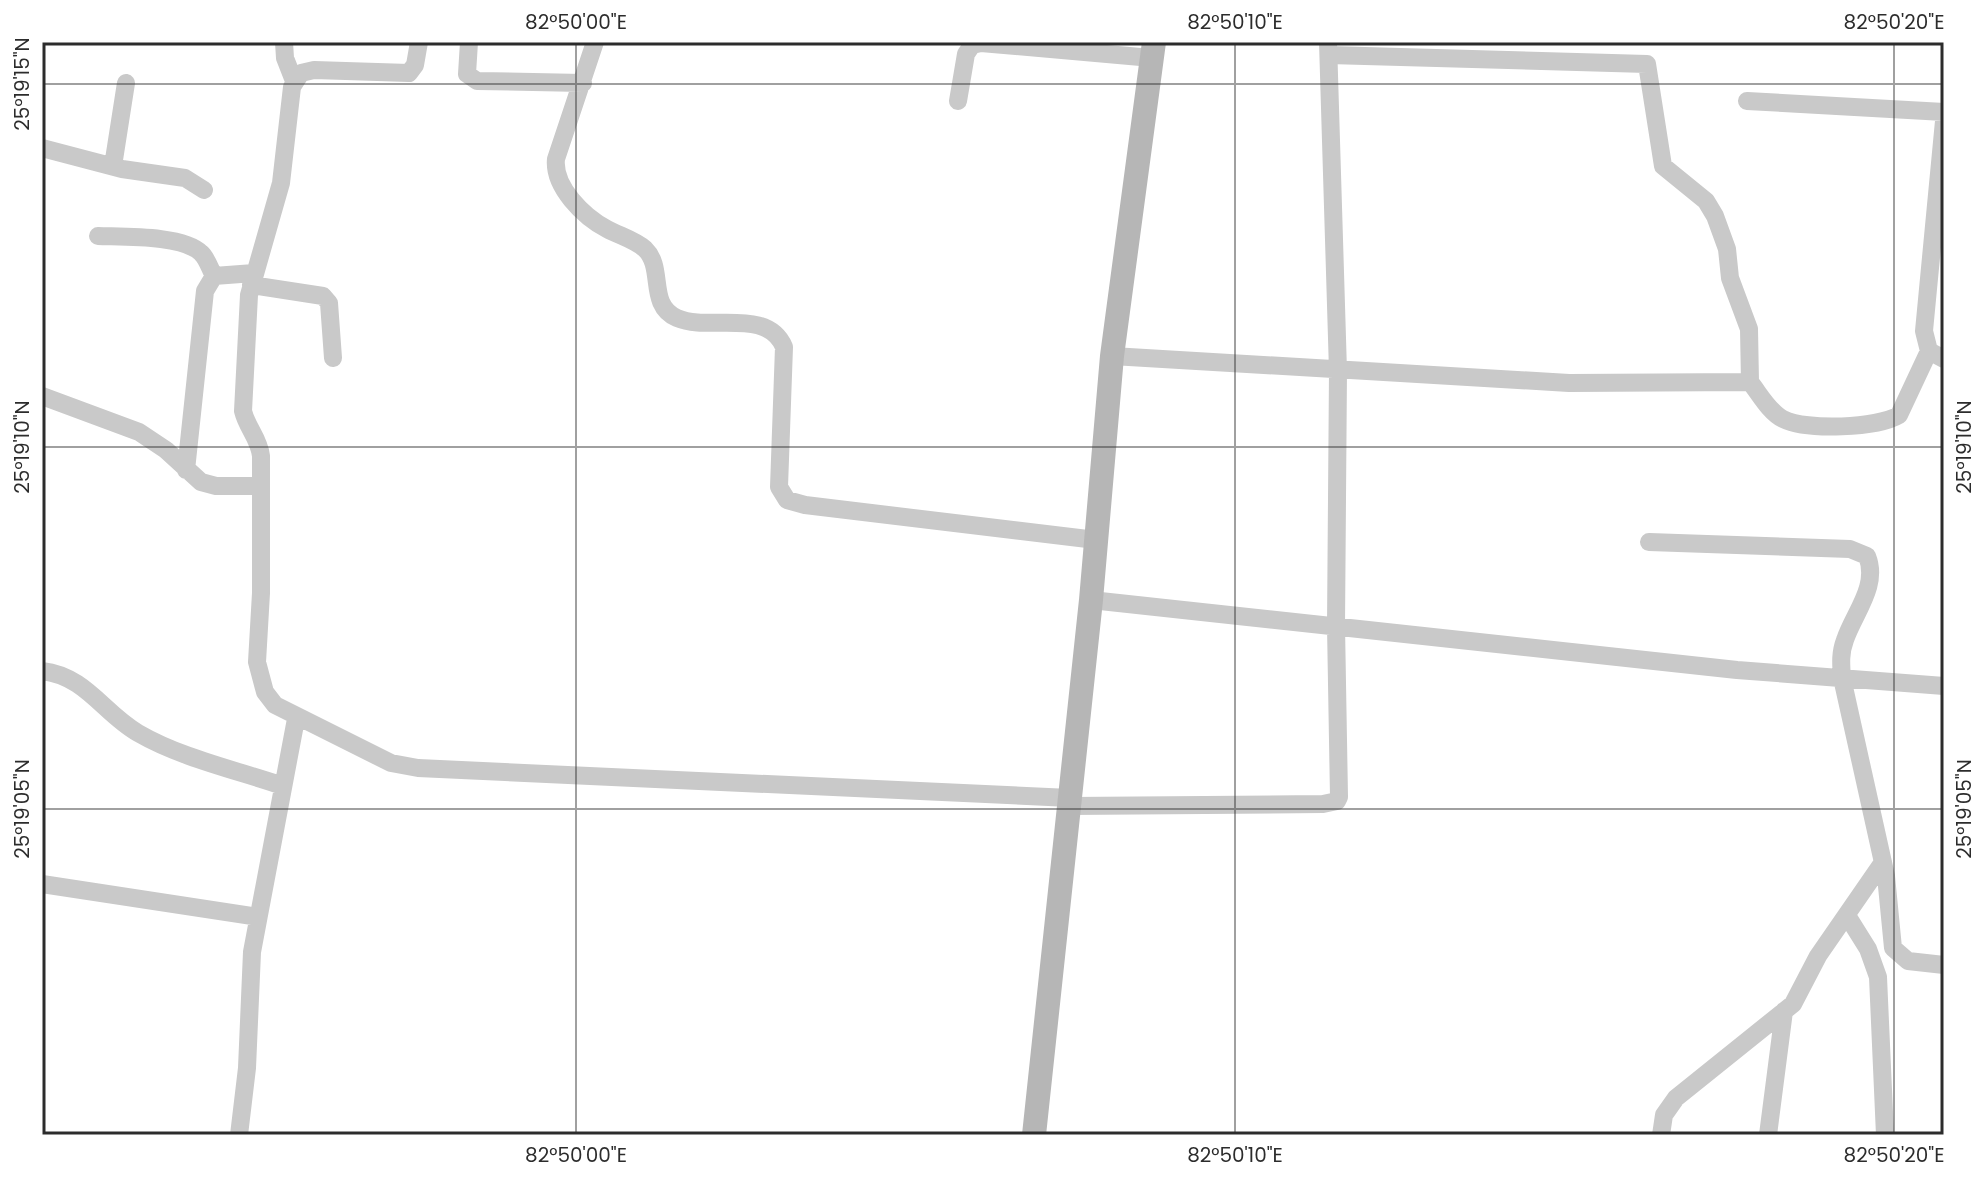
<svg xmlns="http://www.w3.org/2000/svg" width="1986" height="1177" font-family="Poppins,sans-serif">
	<rect width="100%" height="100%" fill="#fff"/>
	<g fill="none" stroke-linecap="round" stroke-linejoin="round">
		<path stroke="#c9c9c9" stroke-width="18" d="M284 42 285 58 294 81
			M419 42 415 65 409 73 314 70 301 73 292 87 281 183 249 295 243 411C247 428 259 438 261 456V593L257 662 265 692 275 705 391 763 418 768 1070 798
			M469 42 467 74 477 81 583 83
			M595 42 556 159C553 187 584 217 607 229 620 236 635 240 645 249 665 268 647 305 677 318 709 332 767 307 784 347L779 487 787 500 805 505 1096 540
			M958 101 966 54 972 45 981 43 1152 58
			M1747 101 1944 112
			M1944 121 1924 331 1929 351 1944 359
			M42 148 122 169 185 178 204 190
			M113 166 126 83
			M98 236C123 237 183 235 201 253 207 258 210 269 214 276
			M251 285 323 296 329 303 333 358
			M1112 356 1569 383 1750 382 1749 329 1730 278 1727 249 1715 216 1706 201 1663 166 1647 64 1329 55
			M1750 382C1759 393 1769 412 1783 419 1807 431 1877 428 1899 415L1929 351
			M42 396 139 432 166 450 201 482 216 486H261
			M186 470 205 291 214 276 254 273
			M1649 542 1850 549 1867 556C1879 586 1854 613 1845 640 1840 653 1841 664 1842 678L1886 876 1893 948 1908 961 1944 965
			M1091 600 1737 670 1944 686
			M42 671C86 676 103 713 138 733 181 758 236 770 283 786
			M1069 806 1323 804 1337 801 1339 797 1336 626 1338 371 1328 42
			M42 884 258 917
			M1848 917 1868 949 1878 977 1885 1135
			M239 1135 247 1068 252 952 296 719
			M1661 1135 1664 1115 1676 1098 1793 1004 1818 956 1883 862
			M1768 1135 1784 1011"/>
		<path stroke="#b6b6b6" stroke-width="24" d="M1034 1135 1091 600 1112 356 1154 42"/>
	</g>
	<path fill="none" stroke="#2c2c2c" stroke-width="2" stroke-opacity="0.45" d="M576 42V1135M1235 42V1135M1894 42V1135M42 84H1944M42 447H1944M42 809H1944"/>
	<rect width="1986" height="1177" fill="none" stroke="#ffffff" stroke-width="88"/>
	<rect x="44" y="44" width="1898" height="1089" fill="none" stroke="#2c2c2c" stroke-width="3"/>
	<g font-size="20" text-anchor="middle" fill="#2c2c2c">
		<text x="576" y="29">82°50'00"E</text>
		<text x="1235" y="29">82°50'10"E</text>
		<text x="1894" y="29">82°50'20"E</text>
		<text transform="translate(22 84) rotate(-90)" y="7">25°19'15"N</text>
		<text transform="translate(22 447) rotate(-90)" y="7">25°19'10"N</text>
		<text transform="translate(1964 447) rotate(-90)" y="7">25°19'10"N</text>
		<text transform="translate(22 809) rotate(-90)" y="7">25°19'05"N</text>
		<text transform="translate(1964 809) rotate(-90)" y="7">25°19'05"N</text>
		<text x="576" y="1162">82°50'00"E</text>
		<text x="1235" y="1162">82°50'10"E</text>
		<text x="1894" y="1162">82°50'20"E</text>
	</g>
</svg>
